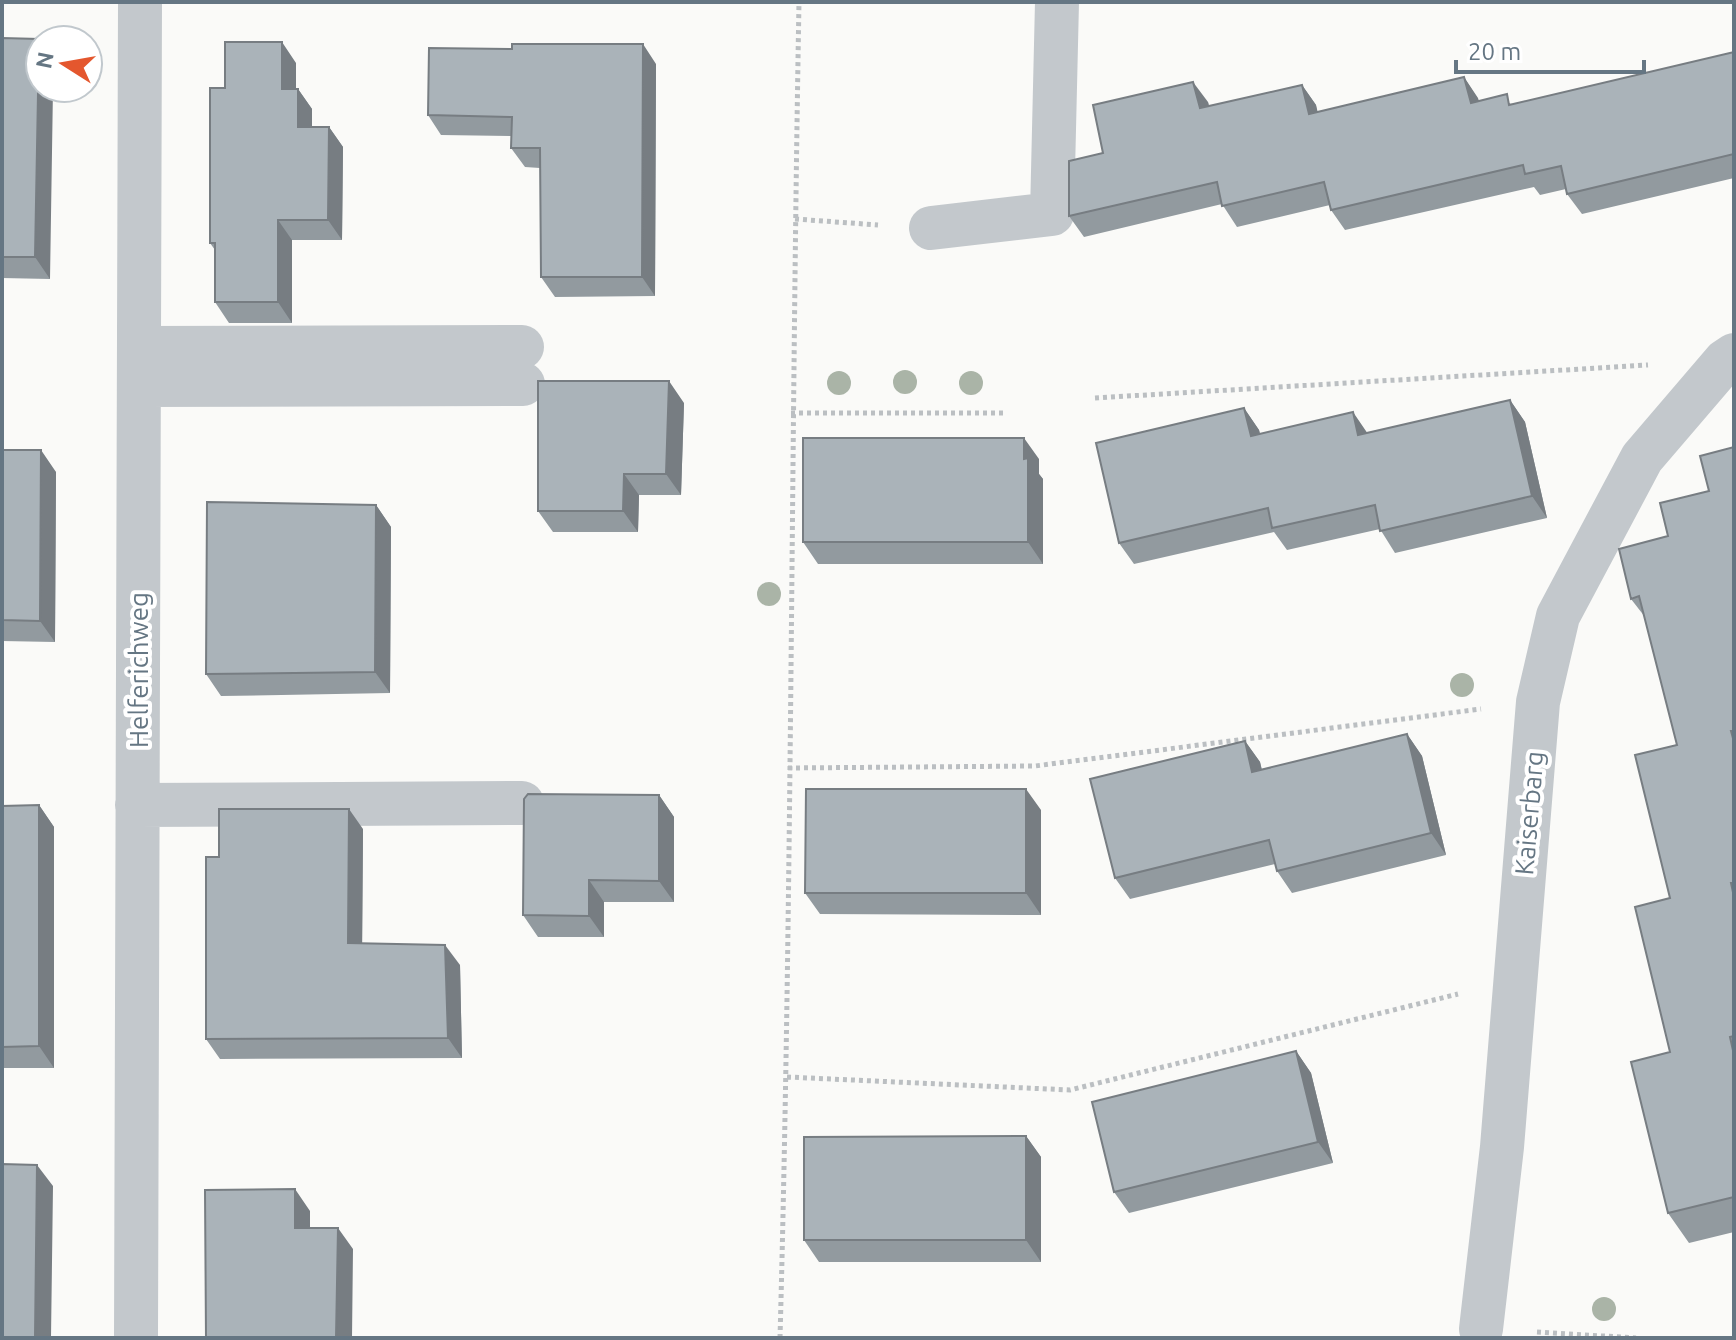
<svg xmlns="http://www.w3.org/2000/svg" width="1736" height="1340" font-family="Ubuntu,sans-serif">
	<rect width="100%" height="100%" fill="#fafaf8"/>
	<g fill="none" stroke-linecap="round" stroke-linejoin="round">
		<path stroke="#bbbfc2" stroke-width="5" stroke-dasharray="4 4" stroke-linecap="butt" d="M795 219 878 225
			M1095 398 1648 365
			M791 413H1007
			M788 768 1035 766 1481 709
			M787 1077 1070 1090 1458 994
			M1537 1332 1636 1338
			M780 1338C792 893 791 447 799 2"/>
		<path stroke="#c3c8cc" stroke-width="44" d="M931 228 1052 214 1057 2
			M139 348 522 347
			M139 385 523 384
			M137 805 522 803
			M1481 1329 1502 1147 1538 702 1558 616 1642 458 1725 361 1734 355
			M136 1338 140 2"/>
	</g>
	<g fill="#aab4a7">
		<circle cx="905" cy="382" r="12"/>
		<circle cx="839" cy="383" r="12"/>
		<circle cx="971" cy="383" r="12"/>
		<circle cx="769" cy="594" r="12"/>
		<circle cx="1462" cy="685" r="12"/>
		<circle cx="1604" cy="1309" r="12"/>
	</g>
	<path fill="#929a9f" d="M2 38 39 39 40 40V88L50 279 2 278Z
		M1734 52V178L1582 214 1567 194 1566 189 1540 195 1534 187 1345 230 1331 210 1330 205 1237 227 1222 204 1084 237 1069 216 1103 153 1208 102 1209 106 1302 85 1316 105 1317 112 1464 77 1479 101 1513 104Z
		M296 63V89H298L312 109V127H329L343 147 342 240H292V323H229L215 302V250L210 243 225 88Z
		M656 64 655 296 555 297 541 277 540 168 525 167 511 148V136L441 135 428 115Z
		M1510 400 1525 422 1547 518 1395 553 1380 529 1287 550 1274 532 1134 564 1119 543 1244 408 1259 430 1260 434 1368 433Z
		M684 403 681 495H639L638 532H553L538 511Z
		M1734 447V1232L1689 1243 1668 1213 1670 1052V898L1677 745 1645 617 1631 599 1668 536 1709 491Z
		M2 450 56 472 55 642 2 641Z
		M1039 459V474L1043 479V564H818L803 542Z
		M376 505 391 527 390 693 221 696 206 674Z
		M1407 734 1422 756 1446 855 1292 893 1277 871 1275 864 1130 899 1115 878 1245 741 1260 762 1262 770Z
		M659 795 674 817V902H604V937H538L523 915Z
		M39 805 54 827V1068H2V806Z
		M1041 810V915L820 914 805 893Z
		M363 829 362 944 460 965 462 1058 220 1059 206 1039 219 857Z
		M1296 1051 1311 1073 1333 1163 1129 1213 1114 1192Z
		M1026 1136 1041 1157V1262H819L804 1240Z"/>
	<path fill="#777d82" d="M39 39 40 40V88H53L50 279 35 257Z
		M282 42 296 63V109L282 89Z
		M643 44 656 64 655 296 642 277Z
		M1464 77 1478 98 1485 123 1471 103Z
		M1193 82 1208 102 1214 129 1200 108Z
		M1302 85 1316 105 1323 134 1309 114Z
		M298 89 312 109V147L298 127Z
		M329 127 343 147 342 240 328 220Z
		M278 220 292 240V323L278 302Z
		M669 381 684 403 681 495 666 474Z
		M1510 400 1525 422 1547 518 1532 496Z
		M1244 408 1259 430 1266 457 1251 436Z
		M1353 412 1368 434 1358 435Z
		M1024 438 1039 459V474L1043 479V564L1028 542 1024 459Z
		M41 450 56 472 55 642 40 621Z
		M624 474 639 495 638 532 623 511Z
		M376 505 391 527 390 693 375 672Z
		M1407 734 1422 756 1446 855 1431 833Z
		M1245 741 1260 762 1267 794 1252 772Z
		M1026 789 1041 810V915L1026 893Z
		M659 795 674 817V902L659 881Z
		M39 805 54 827V1068L39 1046Z
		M349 809 363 829 362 964 348 943Z
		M589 880 604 902V937L589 916Z
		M445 945 460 965 462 1058 448 1038Z
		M1296 1051 1311 1073 1333 1163 1318 1142Z
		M1026 1136 1041 1157V1262L1026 1240Z
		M37 1165 53 1186 51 1338H35Z
		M295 1189 310 1211V1249L295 1228Z
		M338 1228 353 1249 352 1338H336Z"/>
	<path fill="#aab3b9" stroke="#777d82" stroke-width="2" d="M2 38 39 39 35 257H2Z
		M225 42H282V89H298V127H329L328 220H278V302H215V243H210V88H225Z
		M512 44H643L642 277H541L540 148H511L512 117 428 115 429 48 512 49Z
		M1734 52V154L1567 194 1561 166 1525 174 1523 165 1331 210 1324 182 1222 206 1217 182 1069 216V161L1103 153 1093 105 1193 82 1200 108 1302 85 1309 114 1464 77 1471 103 1507 94 1509 105Z
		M538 381H669L666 474H624L623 511H538Z
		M1510 400 1532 496 1380 531 1375 505 1272 528 1268 508 1119 543 1096 443 1244 408 1251 436 1353 412 1358 435Z
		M803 438H1024V459L1028 458V542H803Z
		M1734 447V731H1731L1734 742V883H1731L1734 897V1036L1730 1037 1734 1055V1197L1668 1213 1631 1062 1670 1052 1635 907 1670 898 1635 755 1677 745 1639 596 1631 599 1619 549 1668 536 1660 503 1709 491 1700 456Z
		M2 450H41L40 621 2 620Z
		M207 502 376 505 375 672 206 674Z
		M1407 734 1431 833 1277 871 1269 840 1115 878 1090 779 1245 741 1252 772Z
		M806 789H1026V893H805Z
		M528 794 659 795V881L589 880V916L523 915 524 799Z
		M39 805V1046L2 1047V806Z
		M219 809H349L348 943 445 945 448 1038 206 1039V857H219Z
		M1296 1051 1318 1142 1114 1192 1092 1102Z
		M1026 1136V1240H804V1137Z
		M2 1164 37 1165 35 1338H2Z
		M295 1189V1228H338L336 1338H206L205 1190Z"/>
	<g text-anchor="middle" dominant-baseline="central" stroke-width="8" stroke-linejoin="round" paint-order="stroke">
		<g font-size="26" fill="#657683" stroke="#fff">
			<text transform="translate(138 670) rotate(-90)">Helferichweg</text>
			<text transform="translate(1529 813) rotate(-85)">Kaiserbarg</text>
		</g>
	</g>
	<rect width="1736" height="1340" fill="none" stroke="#657683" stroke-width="8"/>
	<g transform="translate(64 64) rotate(281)"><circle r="38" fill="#ffffff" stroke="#c1c8cd" stroke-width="2"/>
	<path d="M0-6L14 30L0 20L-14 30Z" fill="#e4572e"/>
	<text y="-12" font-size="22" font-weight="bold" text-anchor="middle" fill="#657683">N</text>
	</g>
	<path d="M1456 60v12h188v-12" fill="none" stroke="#657683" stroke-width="4"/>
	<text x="1468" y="60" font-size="24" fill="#657683" stroke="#ffffff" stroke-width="6" paint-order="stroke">20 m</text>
</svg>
